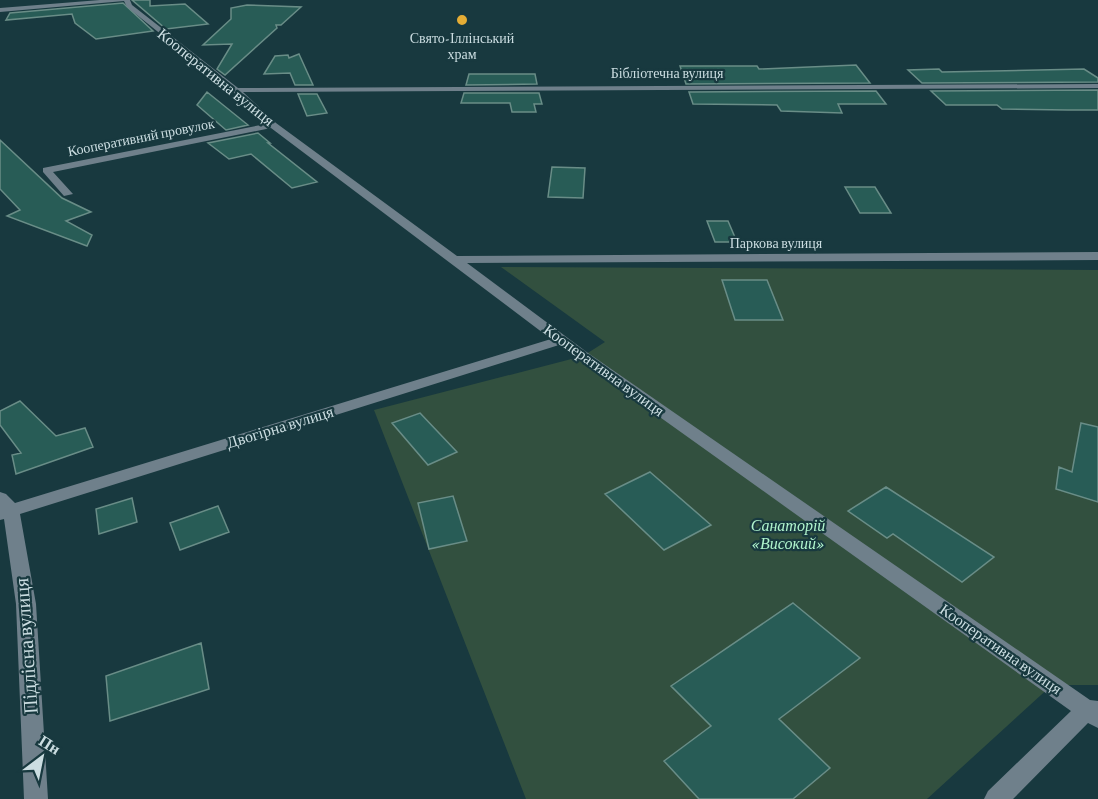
<svg xmlns="http://www.w3.org/2000/svg" width="1098" height="799" font-family="'Crimson Pro',serif">
	<rect width="100%" height="100%" fill="#18393f"/>
	<path fill="#32503f" d="M501 267 1098 270V685H1052L927 799H526L374 410 583 356 605 342Z"/>
	<path fill="#285c56" stroke="#698d87" stroke-width="1.5" d="M132 0H150V6L185 4 208 24 166 29Z
		M123 3 153 31 96 39 75 23 72 14 6 20 10 13Z
		M247 5 301 7 281 25H276L277 28 225 75 217 69 232 44 203 45 231 19V8Z
		M299 54 313 85H295L290 73 264 74 275 56 288 55 289 58Z
		M856 65 870 83 686 84 680 66H757L759 69Z
		M939 69 942 72 1084 69 1098 78V82L922 83 908 70Z
		M469 74H535L537 84 466 85Z
		M1098 90V110H1068L1002 109 997 105H946L931 91Z
		M876 91 886 104H838L842 113 781 111 777 105 693 104 689 92Z
		M207 92 248 125 226 130 197 105Z
		M464 93H539L542 104H534L536 112H512L510 103H461Z
		M298 94H317L327 113 307 116Z
		M258 133 270 143H268L317 182 292 188 251 154 229 159 208 143Z
		M0 140 62 198 91 212 66 221 92 235 87 246 7 216 20 210 0 189Z
		M552 167 585 168 583 198 548 197Z
		M845 187H875L891 213H860Z
		M707 221H728L737 242H715Z
		M722 280H767L783 320H735Z
		M20 401 56 436 85 428 93 447 16 474 12 455 21 453 0 425V411Z
		M420 413 457 452 428 465 392 423Z
		M1081 423 1098 427V502L1056 489 1059 467 1072 472Z
		M650 472 711 525 664 550 605 494Z
		M886 487 994 557 962 582 893 534 887 538 848 511Z
		M453 496 467 541 429 549 418 503Z
		M132 498 137 522 99 534 96 509Z
		M218 506 229 532 180 550 170 523Z
		M793 603 860 658 779 719 830 768 793 799H699L664 761 711 726 671 686Z
		M201 643 209 689 110 721 106 676Z"/>
	<g fill="none" stroke-linecap="round" stroke-linejoin="round">
		<path fill="#6f808b" fill-rule="evenodd" d="M100 0H130L132 5 238 88 1098 84V88L243 92 276 123 457 256 1098 252V260L467 263 588 353 1090 700 1098 701V728L1088 723 1013 799H984L988 791 1071 711 559 345 20 514 36 604 48 799H24L16 604 4 519 0 520V492L6 494 15 503 551 339 271 128 53 172 73 194 64 196 43 172V168L266 124 233 92 127 7 124 1 0 12V8Z"/>
	</g>
	<circle fill="#e5ad35" stroke="#18393f" stroke-width="2" cx="462" cy="20" r="6"/>
	<g text-anchor="middle" dominant-baseline="central" stroke-width="4.5" stroke-linejoin="round" paint-order="stroke">
		<g font-size="14" fill="#cbdde1" stroke="#18393f">
			<text x="462" y="38">Свято-Іллінський<tspan x="462" dy="16">храм</tspan></text>
		</g>
		<g font-size="14" fill="#cbdde1" stroke="#18393f">
			<text x="667" y="73">Бібліотечна вулиця</text>
			<text transform="translate(141 137) rotate(-11)">Кооперативний провулок</text>
			<text x="776" y="243">Паркова вулиця</text>
		</g>
		<g font-size="16" fill="#cbdde1" stroke="#18393f">
			<text transform="translate(216 77) rotate(39)">Кооперативна вулиця</text>
			<text transform="translate(604 370) rotate(36)">Кооперативна вулиця</text>
			<text transform="translate(280 427) rotate(-17)">Двогірна вулиця</text>
			<text transform="translate(1001 649) rotate(35)">Кооперативна вулиця</text>
		</g>
		<g font-size="16" font-style="italic" fill="#b0f4cd" stroke="#18393f">
			<text x="788" y="525">Санаторій<tspan x="788" dy="18">«Високий»</tspan></text>
		</g>
		<g font-size="20" fill="#cbdde1" stroke="#18393f">
			<text transform="translate(26 646) rotate(-94)">Підлісна вулиця</text>
		</g>
	</g>
	<g transform="translate(42 757) rotate(32)" stroke="#18393f" stroke-width="4.5" paint-order="stroke">
	<path d="M0-4.5L10 22L0 15L-10 22Z" fill="#cbdde1"/>
	<text y="-9" font-size="16" font-weight="bold" text-anchor="middle" fill="#cbdde1">Пн</text>
	</g>
</svg>
